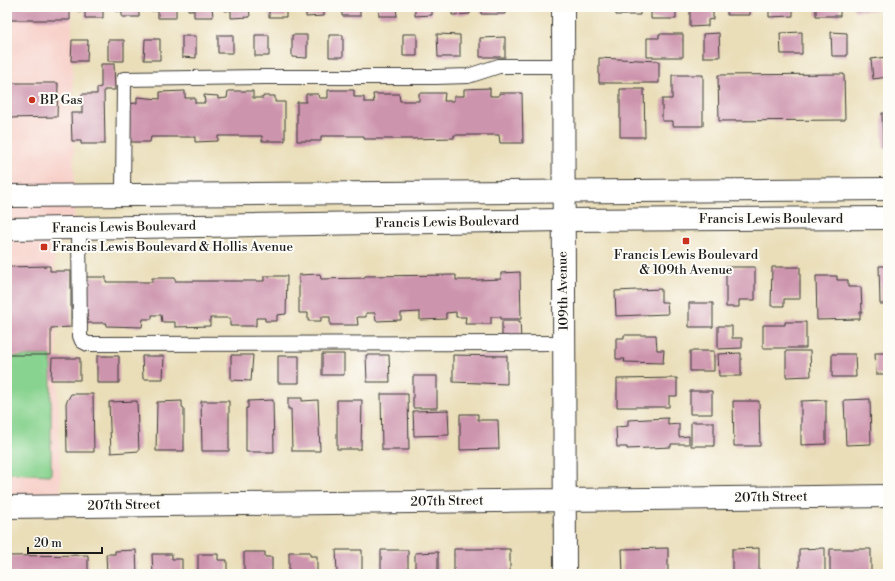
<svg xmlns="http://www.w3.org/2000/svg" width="895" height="581" font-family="'Libre Bodoni',serif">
	<rect width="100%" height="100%" fill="#fdfcf7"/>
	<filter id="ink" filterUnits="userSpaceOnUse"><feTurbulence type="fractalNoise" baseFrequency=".025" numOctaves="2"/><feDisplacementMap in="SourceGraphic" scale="8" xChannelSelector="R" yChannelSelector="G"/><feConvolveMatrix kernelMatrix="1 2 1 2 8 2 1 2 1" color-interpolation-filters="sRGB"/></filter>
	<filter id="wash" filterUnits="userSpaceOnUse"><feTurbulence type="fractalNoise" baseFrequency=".012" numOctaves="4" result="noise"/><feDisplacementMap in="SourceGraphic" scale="16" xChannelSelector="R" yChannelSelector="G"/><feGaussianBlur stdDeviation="0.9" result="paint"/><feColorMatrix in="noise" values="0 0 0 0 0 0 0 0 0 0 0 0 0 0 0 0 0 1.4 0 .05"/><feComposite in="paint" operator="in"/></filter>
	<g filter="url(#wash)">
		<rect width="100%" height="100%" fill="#eadeb9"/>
		<path fill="#f7d0c9" d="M7 7H72L75 241 54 243 61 498H7Z"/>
		<path fill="#88d38f" stroke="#527856" d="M51 355V475L7 473V357Z"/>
		<g id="blocks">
			<path fill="#cd94ad" d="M7 7H70V20H7Z
				M78 7H103V18H85V11H78Z
				M115 7H139V17H122V11H115Z
				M151 7H176V18H158V11H151Z
				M188 7H212L213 17H194V10H188Z
				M225 7H249L250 17 231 18V10L225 11Z
				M261 7H286V17H269V10H261Z
				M299 7H324V16L306 17V10H299Z
				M336 7H360V16H342V9H336Z
				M378 7H396L397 16H379Z
				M415 7H432V15L415 16Z
				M452 7H470V14L452 15Z
				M481 7H505V14H481Z
				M616 7H640V15H616Z
				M651 7H676V19H651Z
				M690 7H713V19L708 20V26L690 27Z
				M727 7H750V15H727Z
				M769 7H793V16L769 17Z
				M816 7H840V16H816Z
				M854 7H881V10L854 11Z
				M802 32V54H781L780 33Z
				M831 32 847 33V56H832Z
				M719 33 720 57H703V34Z
				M403 34H417V56H403Z
				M437 34 460 35V57H438Z
				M659 34H683V57H647V38H659Z
				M218 35H233V53H218Z
				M255 35H269V56H255Z
				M292 35H307V58L292 57Z
				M329 35H343V57H329Z
				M182 36H196V58L182 57Z
				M505 37V57H480V38Z
				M145 39H160V60H144Z
				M72 40H88L87 61H71Z
				M108 40H124V61H108Z
				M886 57 888 77 873 79 871 59Z
				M599 58 659 61V83H599Z
				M101 64H114L115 90H104L105 144H81V141H72L71 113H82V94H97V88L101 87Z
				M844 74 845 120 719 121 718 75Z
				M672 75H703V126H673V121H662V99H672Z
				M7 83H58L57 117 7 118Z
				M490 88V96H499V93H522L523 143H500L499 135H454V138L410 139H364V136H321V141H297V102H306V94H318L319 98H328V90H354V97H364V102H374L373 94H399L400 101H419V93H445L444 101H454V96H464V89Z
				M620 89H644L645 137H620Z
				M185 91V98H195V103H205L204 95 218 96V99L227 98 228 91H253V98H263V96H275V102H285V141H262V136H218V141L195 142V137H151L150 142H128L127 104 137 103V97L160 99V92Z
				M882 113H888V148H883Z
				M50 266V271H71V327L51 328V355H7V267Z
				M879 266H888V304H880Z
				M726 267H755V300H739V307H726Z
				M772 267H800V299H784V306H771Z
				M520 272 521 319H501V317H491V324H465L466 317H456V312L446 313V319L420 320V312L401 313V320L376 321 375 313H366V317H357L358 325H330V317H321V321H308V313H299V275L320 274 321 279 365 278V276L456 275V280H478L501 279V273Z
				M264 276H287L286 314 277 315V321H265V318H256V326H230V318H210V326L175 327V322H162L161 315H152V319H143L142 327 106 326 107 323H84V277H106V282H152V278H175V281H264Z
				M816 276H837V280H848V287H861L862 312H860V319L817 320Z
				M661 289V302H667L668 314 616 316 615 291Z
				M689 303H713V327H689Z
				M502 321H520L521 339H502Z
				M785 322H806V348H763V325H785Z
				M718 326H732V338H742V348L718 349Z
				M624 335H656L657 350H664L663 363 624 362 625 359H616V338H624Z
				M690 351H714V371H690Z
				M786 351H810L811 376 786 377Z
				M741 353V376H719L718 354Z
				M875 353H888V374H876Z
				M322 354H344V375H322Z
				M832 354H855L856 377H832Z
				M231 355H253L251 381 231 380Z
				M366 355H389L390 382H367Z
				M453 355 507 356V384L453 382Z
				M97 356H119V383H97Z
				M142 356H164L163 379H143Z
				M278 356H299V383H278Z
				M52 358H80V380H51Z
				M413 376H437V408H413Z
				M677 378V396H669V407H617V379Z
				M690 391H712V414H690Z
				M71 394H93L94 452H67L66 403Z
				M381 394H408L409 450H382Z
				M288 398H302V401L318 400 320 451H292L291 409H288Z
				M870 399 871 444 846 445 844 400Z
				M273 400 274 452H246V408H248V401Z
				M337 400H362L361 449H337Z
				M826 400V444L801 445V401Z
				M137 401 139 451 111 453 109 402Z
				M182 401V407L184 408V451H156L157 402Z
				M201 401H229V451H202Z
				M733 401H759L760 446H734Z
				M886 408H888V444H886Z
				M448 410 449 435 414 436 413 411Z
				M460 414H478V420H498L499 449 460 450Z
				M668 418V425L679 424V437L689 436V444H671V447L627 449V447H617L616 427 628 426V420Z
				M691 422H714V446H691Z
				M668 548V573L623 574 622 549Z
				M759 548V574H732V549Z
				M825 548V574H799V549Z
				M454 549H510V574H454Z
				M830 549H871V574H830Z
				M136 550 137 574H107L106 554H115V551Z
				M336 550H362V574H337Z
				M381 550H408V574H381Z
				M244 552H265V557H272V574H244Z
				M289 552H310V556H317V574H289Z
				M438 552V574H415V553Z
				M152 554H172V559H182V574H153Z
				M198 554H218V560H227V574H198Z
				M88 555V574H7V556Z"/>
		</g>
	</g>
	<g filter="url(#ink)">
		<use href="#blocks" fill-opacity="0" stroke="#3b3934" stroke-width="1"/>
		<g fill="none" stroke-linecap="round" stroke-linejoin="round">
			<defs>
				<path id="service" d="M123 195 124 79 265 77H436L468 76 499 66H562
					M79 228 80 336 82 341 88 344 563 343"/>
				<path id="minor" d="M563 7 565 574
					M7 507 888 496"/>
				<path id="primary" d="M7 196 888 189
					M7 229 562 220 888 218"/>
			</defs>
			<use href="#service" stroke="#3b3934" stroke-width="16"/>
			<use href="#minor" stroke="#3b3934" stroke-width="24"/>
			<use href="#primary" stroke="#3b3934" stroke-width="24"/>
			<use href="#service" stroke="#fff" stroke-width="14"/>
			<use href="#minor" stroke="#fff" stroke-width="22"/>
			<use href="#primary" stroke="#fff" stroke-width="22"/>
		</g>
	</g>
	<g fill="#c8321e" stroke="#fdfcf7" stroke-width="1.5">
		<circle cx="32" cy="100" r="4"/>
		<rect x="682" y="237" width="8" height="8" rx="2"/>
		<rect x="40" y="243" width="8" height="8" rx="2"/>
	</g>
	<g text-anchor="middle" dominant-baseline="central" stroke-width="4" stroke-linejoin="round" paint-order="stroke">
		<g font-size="13" fill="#1c1c1c" stroke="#fdfcf7" text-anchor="start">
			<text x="40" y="100">BP Gas</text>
			<text x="52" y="247">Francis Lewis Boulevard &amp; Hollis Avenue</text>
			<text x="686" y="255" text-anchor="middle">Francis Lewis Boulevard<tspan x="686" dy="15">&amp; 109th Avenue</tspan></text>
		</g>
		<g font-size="13" fill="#1c1c1c" stroke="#fdfcf7">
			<text x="771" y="219">Francis Lewis Boulevard</text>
			<text transform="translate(447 222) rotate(-1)">Francis Lewis Boulevard</text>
			<text transform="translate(124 227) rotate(-1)">Francis Lewis Boulevard</text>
			<text transform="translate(563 291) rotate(-91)">109th Avenue</text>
			<text transform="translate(771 497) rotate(-1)">207th Street</text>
			<text transform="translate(447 501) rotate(-1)">207th Street</text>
			<text transform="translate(124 505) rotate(-1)">207th Street</text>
		</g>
	</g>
	<rect width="895" height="581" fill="none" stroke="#fdfcf7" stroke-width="24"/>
	<path d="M28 547v6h74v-6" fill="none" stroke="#1c1c1c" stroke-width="2"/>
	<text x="34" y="547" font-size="12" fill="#1c1c1c" stroke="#fdfcf7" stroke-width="3" paint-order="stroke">20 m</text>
</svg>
